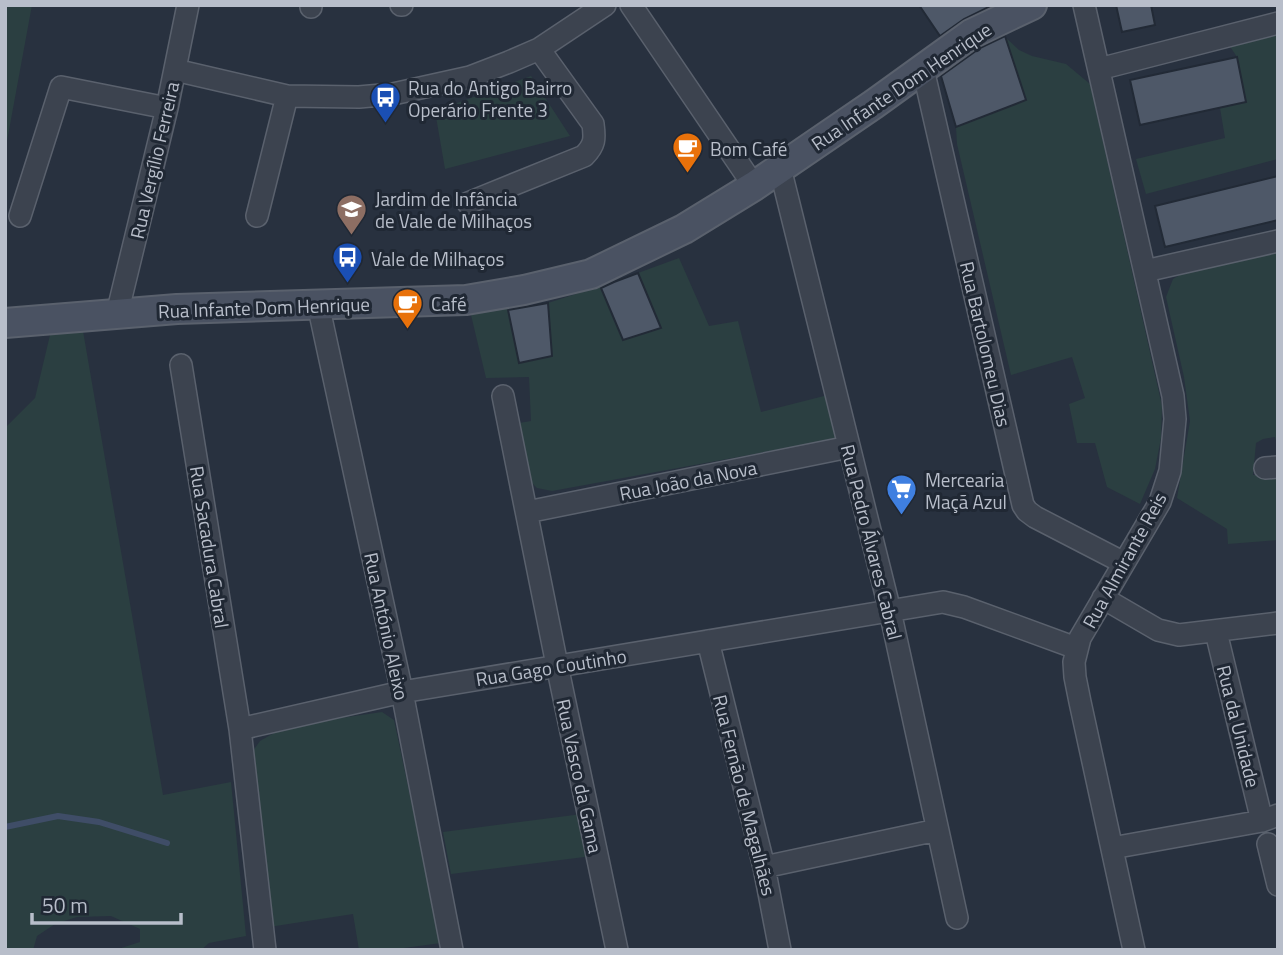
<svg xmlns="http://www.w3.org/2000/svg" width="1283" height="955" font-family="'Titillium Web',sans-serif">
	<rect width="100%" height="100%" fill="#28313f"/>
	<path fill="#2b3f41" d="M5 5H32L5 152Z
		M1278 31V159L1146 194 1136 159 1225 138 1220 108 1246 102 1237 57 1227 42Z
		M1005 37 1019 50 1032 56 1066 64 1090 84 1162 406 1161 438 1155 469 1140 504 1107 487 1095 443H1077L1069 404 1085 398 1072 357 1011 375 957 144 956 127 1026 99Z
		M531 76 570 136 445 169 435 111Z
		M1278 249V448L1275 437 1263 439 1256 443 1253 475 1278 473V540L1228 544 1227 529 1177 498 1190 421 1184 377 1166 297 1173 279 1183 273Z
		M679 258 709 326 738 321 761 412 828 395 836 439 552 491 537 488 530 481 519 423 531 421 529 377 486 378 471 315 508 308 519 363 552 356 548 303 600 286 623 340 661 327 638 273Z
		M83 331 163 795 231 782 246 936 209 943 201 950H115L140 942V929L111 916 77 917 55 924 37 936 33 950H5V428L35 398 50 335Z
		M382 712 394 720 441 943 389 950H359L353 914 269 927 250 755 260 741 286 726Z
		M582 814 592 856 451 874 443 832Z"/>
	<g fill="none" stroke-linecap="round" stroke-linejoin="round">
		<path stroke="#3f4d67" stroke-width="6" d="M5 827 58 816 99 822 167 843"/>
	</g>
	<path fill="#4e5868" stroke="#222a36" stroke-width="2" d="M919 5H993L964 19 940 36Z
		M1116 5H1151L1155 25 1122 32Z
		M1005 36 1026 100 956 127 941 76 980 48Z
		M1237 57 1246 102 1140 125 1130 80Z
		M1278 176V220L1165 247 1155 206Z
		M638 273 661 328 623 340 601 288 614 282Z
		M548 303 552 356 519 363 508 310Z"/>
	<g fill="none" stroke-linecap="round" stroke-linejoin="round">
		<defs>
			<path id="street" d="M401 5H402
				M631 5 754 186
				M1084 5 1173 396 1175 419 1170 471 1160 502 1080 638 1074 662 1075 677 1080 702 1134 950
				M311 7V5
				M923 69 1023 505 1027 511 1035 517 1124 563
				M1099 69 1278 23
				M175 70 287 96 359 97 393 94 470 77 509 62 539 49 605 5
				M780 168 890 611 957 918
				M468 203 584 156C595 145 595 139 593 124L539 49
				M20 216 61 87 167 108
				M257 216 287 96
				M1145 271 1278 241
				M318 304 402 692 452 950
				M117 314 167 108 188 5
				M181 365 240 729 265 950
				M503 396 557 665 617 950
				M1265 468 1278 467
				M527 512 849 447
				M1103 598 1158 630 1179 635 1278 623
				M1216 632 1262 821
				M708 641 764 867 780 950
				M240 729 402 692 943 602 964 607 1076 648
				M1268 844 1278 885
				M1112 848 1262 821 1278 815
				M764 867 937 830"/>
			<path id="secondary" d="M5 323 177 309 466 300 524 290 591 274 684 229 754 186 874 104 971 34 1032 5"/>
		</defs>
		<use href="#street" stroke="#5a616d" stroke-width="24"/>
		<use href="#secondary" stroke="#5a616d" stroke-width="32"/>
		<use href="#street" stroke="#3c434f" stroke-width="21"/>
		<use href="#secondary" stroke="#4a5262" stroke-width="28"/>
	</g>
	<defs>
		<symbol id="bus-pin" viewBox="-11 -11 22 30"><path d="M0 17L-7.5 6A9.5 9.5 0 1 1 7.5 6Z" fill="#1a4fb4" stroke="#202834"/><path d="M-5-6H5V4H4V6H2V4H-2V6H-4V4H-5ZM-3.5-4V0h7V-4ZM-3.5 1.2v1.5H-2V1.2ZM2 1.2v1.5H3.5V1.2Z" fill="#fff"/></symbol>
		<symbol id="cafe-pin" viewBox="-11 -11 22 30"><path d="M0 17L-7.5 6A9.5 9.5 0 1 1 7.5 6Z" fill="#e8710a" stroke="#202834"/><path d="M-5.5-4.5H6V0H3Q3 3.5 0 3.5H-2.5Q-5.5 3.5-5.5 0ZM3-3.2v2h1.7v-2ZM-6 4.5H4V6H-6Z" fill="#fff"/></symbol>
		<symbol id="school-pin" viewBox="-11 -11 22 30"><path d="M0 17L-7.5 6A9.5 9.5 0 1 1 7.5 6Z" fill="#8d6e63" stroke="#202834"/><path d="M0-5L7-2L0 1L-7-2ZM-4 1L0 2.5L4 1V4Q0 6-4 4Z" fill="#fff"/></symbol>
		<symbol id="supermarket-pin" viewBox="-11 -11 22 30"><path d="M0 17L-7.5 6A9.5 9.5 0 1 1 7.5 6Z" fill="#3f7fe0" stroke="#202834"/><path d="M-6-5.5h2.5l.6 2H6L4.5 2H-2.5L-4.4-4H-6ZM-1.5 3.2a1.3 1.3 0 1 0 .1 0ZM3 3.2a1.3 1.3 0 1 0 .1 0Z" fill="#fff"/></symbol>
	</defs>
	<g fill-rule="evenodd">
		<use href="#bus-pin" x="368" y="80" width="35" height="47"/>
		<use href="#cafe-pin" x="670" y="130" width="35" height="47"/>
		<use href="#school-pin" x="334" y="192" width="35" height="47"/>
		<use href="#bus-pin" x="330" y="240" width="35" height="47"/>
		<use href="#cafe-pin" x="390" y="286" width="35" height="47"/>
		<use href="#supermarket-pin" x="884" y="472" width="35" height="47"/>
	</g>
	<g text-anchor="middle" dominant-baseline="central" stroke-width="6" stroke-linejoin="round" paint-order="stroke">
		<g font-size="19" fill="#b8beca" stroke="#202834">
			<text transform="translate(901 86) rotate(-34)">Rua Infante Dom Henrique</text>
			<text transform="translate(154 160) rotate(-77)">Rua Vergílio Ferreira</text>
			<text transform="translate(264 307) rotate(-2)">Rua Infante Dom Henrique</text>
			<text transform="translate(986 344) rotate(77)">Rua Bartolomeu Dias</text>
			<text transform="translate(688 480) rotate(-11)">Rua João da Nova</text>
			<text transform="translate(872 542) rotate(76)">Rua Pedro Álvares Cabral</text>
			<text transform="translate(210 547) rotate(81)">Rua Sacadura Cabral</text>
			<text transform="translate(1124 560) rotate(-61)">Rua Almirante Reis</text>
			<text transform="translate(387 626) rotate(78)">Rua António Aleixo</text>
			<text transform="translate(551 667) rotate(-9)">Rua Gago Coutinho</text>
			<text transform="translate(1239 726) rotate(76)">Rua da Unidade</text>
			<text transform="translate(580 776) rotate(78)">Rua Vasco da Gama</text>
			<text transform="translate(745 795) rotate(76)">Rua Fernão de Magalhães</text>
		</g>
		<g font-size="19" fill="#b8beca" stroke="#202834" text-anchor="start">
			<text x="408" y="87">Rua do Antigo Bairro<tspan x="408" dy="22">Operário Frente 3</tspan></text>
			<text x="710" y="148">Bom Café</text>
			<text x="375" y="198">Jardim de Infância<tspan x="375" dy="22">de Vale de Milhaços</tspan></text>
			<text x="371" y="258">Vale de Milhaços</text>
			<text x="431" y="303">Café</text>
			<text x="925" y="479">Mercearia<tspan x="925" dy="22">Maçã Azul</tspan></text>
		</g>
	</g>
	<rect width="1283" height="955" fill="none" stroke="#b8beca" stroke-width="14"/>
	<path d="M32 913v10h149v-10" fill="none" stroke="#b8beca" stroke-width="3.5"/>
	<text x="42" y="913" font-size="21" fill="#b8beca" stroke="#202834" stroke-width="5" paint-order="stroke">50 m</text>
</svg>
